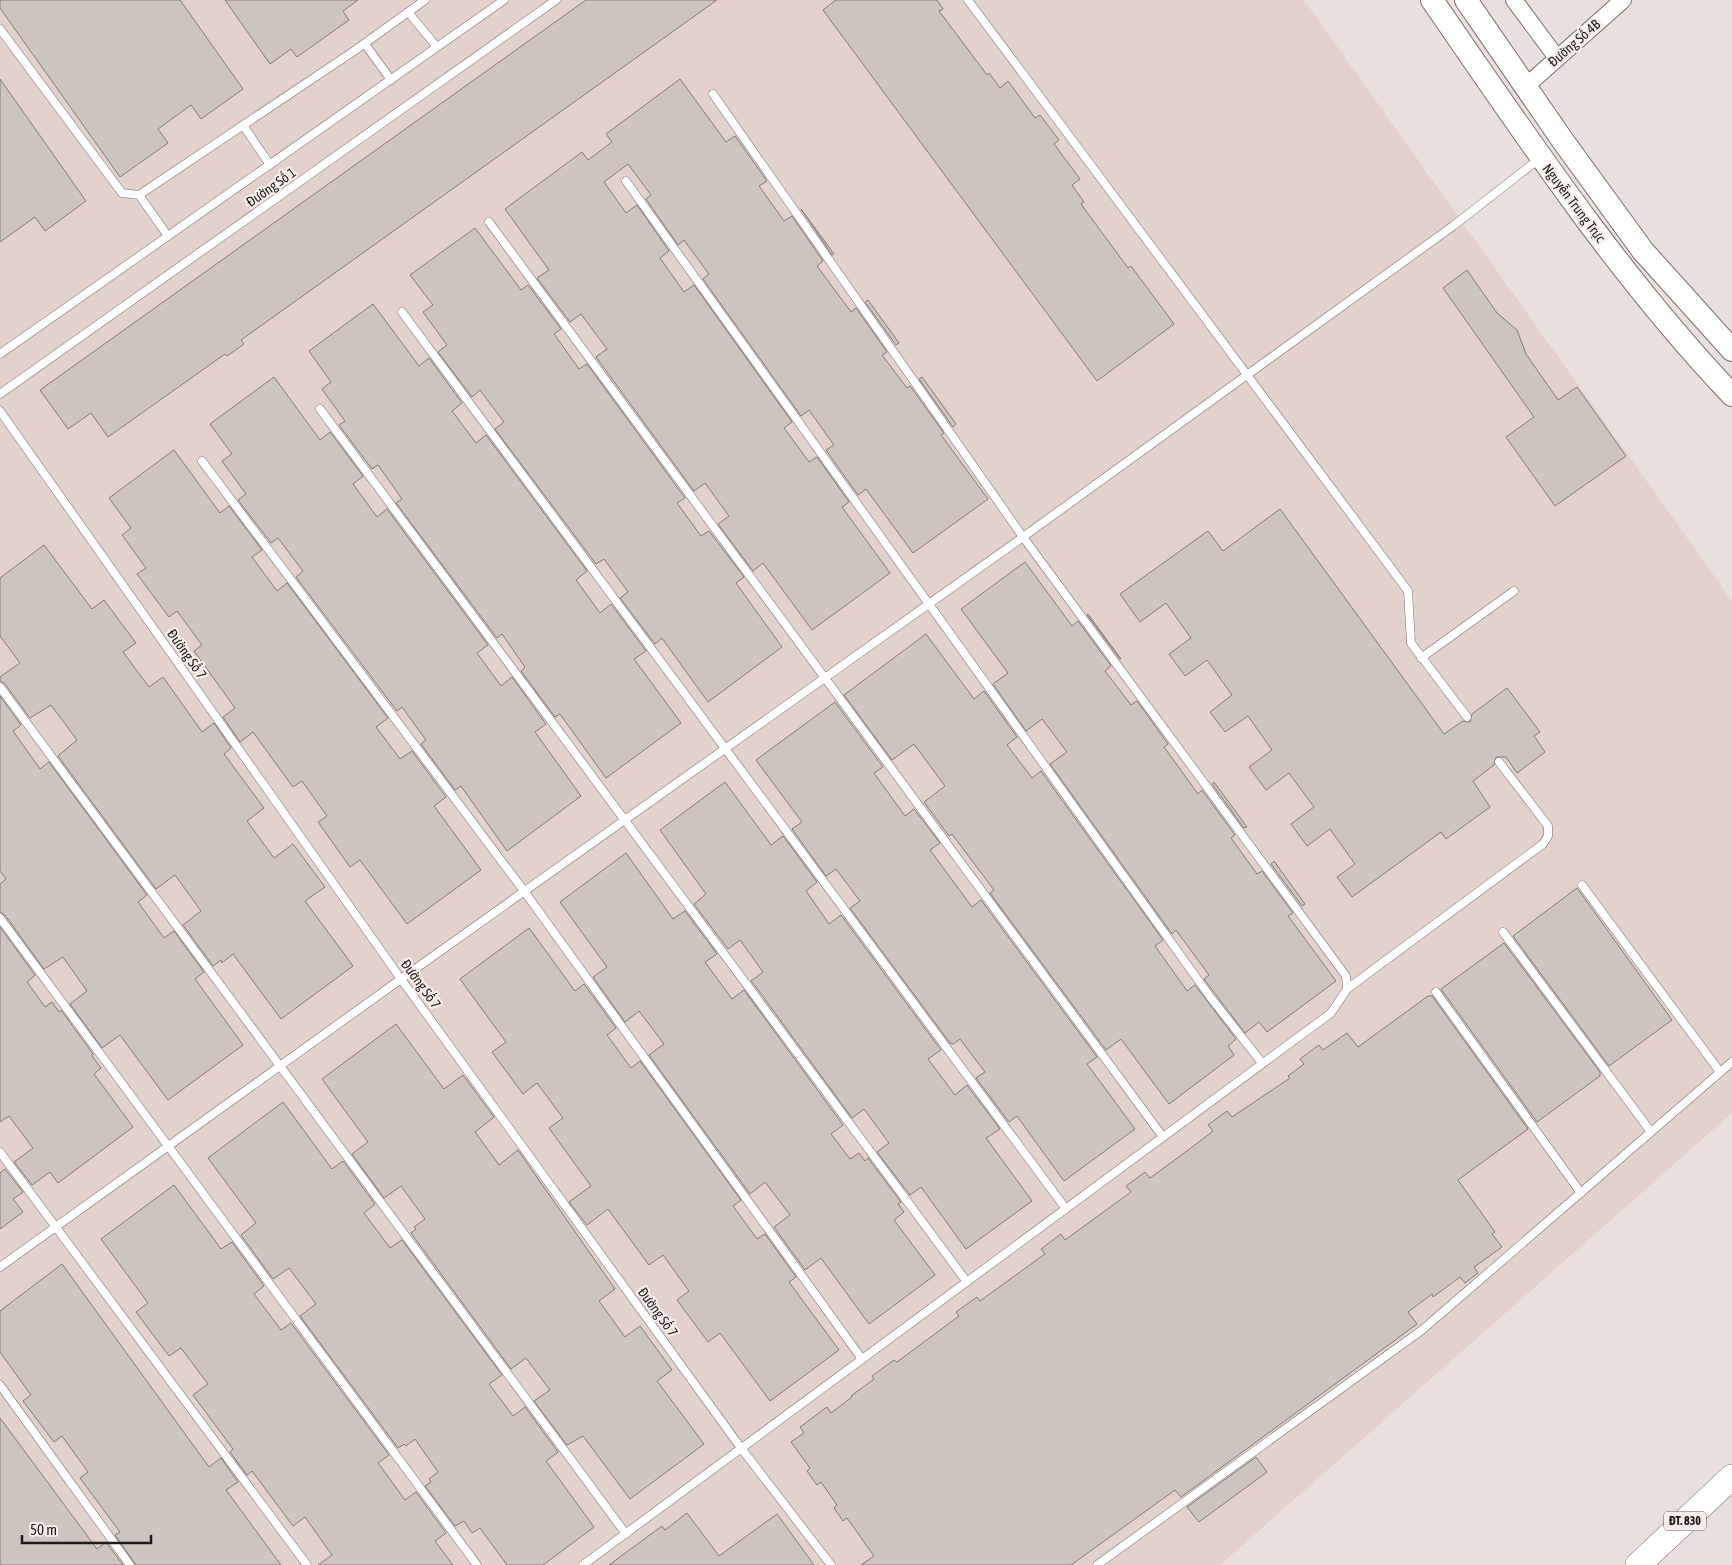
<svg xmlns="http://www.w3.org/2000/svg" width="1732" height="1565" font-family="'Asap Condensed',sans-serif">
	<rect width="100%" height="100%" fill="#e9dfdc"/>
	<path fill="#e3d1cb" d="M0 0H1304L1732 601V1113L1220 1565H0Z"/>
	<path fill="#cec4c0" stroke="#827976" d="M0 0H180L243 89 201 119 191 105 158 129 168 143 120 177 0 8Z
		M225 0H358L343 11 349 20 297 57 291 49 270 64Z
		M586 0H717L241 340 244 344 227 356 225 354 108 437 91 413 68 429 40 390Z
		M836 0H937L943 9 939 11 987 75 989 73 1000 88 1008 81 1035 118 1040 115 1059 140 1054 144 1080 179 1072 185 1084 202 1081 204 1128 268 1131 266 1174 324 1097 381 823 10Z
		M0 79 86 201 45 231 35 217 0 242Z
		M680 79 726 142 735 136 767 181 759 186 784 221 792 216 823 261 817 266 851 312 856 308 887 352 882 355 907 388 910 386 944 433 941 435 988 499 913 553 866 489 858 495 826 450 834 445 809 410 801 416 703 279 709 274 684 240 678 245 646 199 651 195 628 164 604 182 626 213 637 205 669 251 660 258 684 292 694 285 792 422 784 428 809 462 817 457 849 502 842 507 890 573 812 630 763 563 753 571 718 524 729 516 705 483 694 491 596 357 607 349 581 314 570 322 537 278 549 270 505 209 582 152 588 160 612 142 606 134Z
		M801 209 834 254 832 255Z
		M475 228 521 290 528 285 561 329 554 334 579 369 587 364 685 498 677 503 701 536 709 531 744 577 736 583 782 647 708 702 662 638 655 644 620 598 628 592 604 559 596 564 495 429 504 422 480 390 472 397 438 352 447 345 423 312 433 305 410 275Z
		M1467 270 1497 313 1517 330 1526 354 1558 400 1577 387 1626 456 1555 506 1506 437 1534 417 1443 288Z
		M868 300 899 343 896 345 865 302Z
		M373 304 419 366 429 358 462 403 452 411 476 443 486 435 587 571 576 580 600 613 611 604 646 651 634 659 681 723 606 778 560 714 555 717 521 671 525 667 502 634 497 638 396 503 402 499 378 465 372 469 339 425 345 421 322 389 331 382 309 351Z
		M274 377 320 440 330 432 363 476 353 484 377 517 387 509 488 645 477 653 501 686 512 677 546 724 535 732 581 796 507 851 461 786 455 790 421 744 426 740 402 707 397 711 296 577 303 571 278 538 271 543 238 500 246 494 222 461 232 454 210 424Z
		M922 377 956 424 953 427 919 379Z
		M174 450 220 513 229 506 262 550 252 557 277 591 287 583 388 718 376 727 400 759 412 751 446 797 434 806 481 870 407 924 360 860 350 867 318 822 327 816 302 781 293 787 253 732 240 742 223 717 235 708 194 651 202 645 177 611 169 617 137 574 146 568 122 535 131 528 109 498Z
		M1280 509 1444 734 1463 721 1470 722 1472 714 1507 688 1540 732 1534 736 1545 752 1517 773 1506 757H1496L1494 765 1473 781 1490 807 1446 839 1441 832 1352 897 1337 877 1355 864 1330 829 1307 846 1291 824 1314 807 1289 773 1266 790 1249 767 1272 750 1248 716 1225 732 1210 712 1232 695 1207 660 1185 676 1169 654 1191 638 1166 603 1140 622 1120 594 1208 531 1223 551Z
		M44 545 92 609 104 600 136 643 123 652 149 687 163 677 202 732 214 723 231 748 224 754 264 808 247 821 274 858 293 844 325 887 305 901 353 966 281 1019 233 954 222 963 221 960 213 966 183 925 201 911 175 875 156 889 58 756 77 740 51 705 30 718 5 684 0 681V677L20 663 0 636V578Z
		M1025 562 1072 626 1078 621 1111 666 1105 671 1131 705 1137 701 1168 744 1164 747 1198 794 1202 790 1235 835 1231 838 1257 874 1262 871 1293 913 1288 916 1336 981 1267 1032 1259 1022 1245 1033 1204 979 1209 975 1176 930 1172 934 1050 764 1067 752 1042 719 1026 731 993 684 1008 673 961 609Z
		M1088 614 1121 659H1120L1087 615Z
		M926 634 974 699 984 691 1017 737 1007 745 1032 778 1041 771 1163 940 1155 946 1187 991 1195 985 1236 1039 1228 1046 1234 1055 1169 1104 1121 1039 1106 1050 990 893 994 890 952 834 949 836 924 802 945 786 914 744 892 760 844 695Z
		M0 696 21 725 13 731 40 769 49 762 147 895 138 902 164 938 174 931 204 972 195 979 243 1045 168 1100 120 1035 102 1048 70 1004 87 991 63 957 44 969 5 915 0 912V884L6 879 0 871Z
		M835 702 883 767 874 773 905 816 914 809 940 843 930 850 972 907 981 900 1097 1057 1087 1064 1135 1129 1064 1181 1017 1116 1009 1122 976 1078 985 1072 960 1039 953 1044 950 1043 850 908 860 901 836 869 826 876 792 829 802 822 756 760Z
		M725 782 771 845 783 836 817 882 806 891 829 924 841 915 941 1050 928 1059 955 1095 967 1085 1000 1129 986 1138 1032 1201 966 1249 921 1187 910 1195 877 1152 889 1143 864 1109 852 1118 753 983 751 981 763 972 740 940 728 949 694 904 706 894 660 830Z
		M1214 782 1247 827 1244 828 1212 784Z
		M626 853 673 919 685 911 717 954 705 962 732 999 744 990 843 1125 831 1134 850 1159 859 1153 865 1161 868 1158 901 1202 898 1204 904 1212 894 1220 935 1275 869 1324 821 1258 805 1270 774 1227 790 1215 765 1182 750 1194 649 1055 664 1044 639 1011 625 1022 593 977 607 967 560 902Z
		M1274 861 1305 904 1302 906 1271 864Z
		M1577 888 1672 1020 1609 1066 1513 936Z
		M0 927 35 975 27 982 45 1007 52 1002 59 1012 61 1010 93 1054 92 1056 101 1068 94 1074 133 1127 58 1183 50 1172 32 1185 14 1162 33 1148 9 1116 0 1122Z
		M529 928 575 991 584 984 616 1028 607 1035 631 1068 640 1061 741 1200 733 1206 757 1239 765 1234 796 1277 789 1282 839 1350 770 1401 720 1333 708 1342 677 1300 689 1291 663 1255 649 1265 608 1209 587 1225 569 1202 591 1186 549 1128 563 1118 537 1083 523 1094 492 1052 506 1042 460 979Z
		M1504 943 1600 1072V1076L1537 1122 1441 989Z
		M1428 996H1432L1528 1129 1458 1180 1495 1232 1492 1234 1502 1247 1474 1267 1478 1273 1465 1283 1460 1277 1433 1297 1432 1294 1408 1312 1417 1324 1181 1497 1175 1490 1071 1565H861L874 1556 847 1518 843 1521 834 1508 837 1505 821 1482 817 1485 807 1471 810 1468 791 1442 804 1433 800 1427 827 1407 831 1413 852 1397 851 1396 874 1379 872 1376 894 1360 897 1362 959 1316 956 1312 977 1297 980 1301 1045 1254 1041 1249 1061 1234 1065 1240 1131 1192 1126 1186 1145 1172 1150 1178 1187 1151 1213 1131 1208 1125 1227 1111 1232 1117 1290 1078 1288 1076 1304 1064 1300 1059 1319 1045 1323 1050 1347 1033 1358 1047Z
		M396 1024 444 1089 463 1075 494 1117 475 1132 499 1165 518 1150 615 1289 599 1301 625 1337 640 1326 672 1370 657 1381 704 1444 630 1499 583 1436 567 1445 534 1401 550 1390 526 1358 511 1369 411 1233 416 1229 414 1227 425 1219 401 1186 384 1198 352 1154 368 1142 322 1079Z
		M283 1102 332 1169 343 1161 375 1204 364 1213 390 1248 402 1240 502 1375 489 1384 513 1416 525 1407 558 1452 546 1461 594 1527 543 1565H507L480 1528 472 1533 464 1521 455 1526 425 1486 431 1482 429 1479 438 1472 415 1439 406 1446 404 1444 398 1448 300 1316 316 1304 289 1268 273 1279 241 1235 256 1223 208 1158Z
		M5 1169 23 1192 13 1199 23 1212 0 1229V1173Z
		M174 1185 221 1249 232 1242 264 1286 254 1294 281 1330 291 1323 389 1455 378 1463 405 1500 416 1492 446 1533 435 1541 453 1565H318L332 1555 305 1517 293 1526 252 1471 247 1475 230 1452 233 1449 193 1395 208 1384 181 1348 169 1356 136 1312 148 1303 101 1239Z
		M62 1264 209 1467 221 1458 238 1482 226 1490 281 1565H136L115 1535 120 1532 80 1478 88 1472 62 1436 54 1442 23 1401 31 1395 0 1352V1311Z
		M0 1418 97 1549 106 1542 123 1565H0Z
		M1256 1457 1267 1472 1199 1522 1187 1507Z
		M687 1513 719 1556 777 1514 814 1565H609L662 1526 665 1530Z"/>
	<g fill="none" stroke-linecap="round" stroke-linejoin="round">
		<defs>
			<path id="lane" d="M968 0 1408 591 1411 643 1467 717
				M408 12 437 47
				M0 29 122 193 139 195 354 51 425 0
				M365 44 391 80
				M243 125 270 165
				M626 181 1211 998 1262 1063
				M139 195 168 236
				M489 222 1163 1137
				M402 312 1066 1209
				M0 354 504 0
				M0 394 556 0
				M320 409 967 1282
				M0 411 401 979 741 1448 831 1565
				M202 461 524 891 862 1359
				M1421 658 1514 591
				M0 687 626 1534
				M1582 885 1720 1072
				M0 918 477 1565
				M1503 932 1651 1132
				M1347 989 1543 844 1548 836V826L1499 762
				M1436 992 1581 1193
				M0 1152 307 1565
				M0 1267 401 979 1023 537 1453 226 1539 159
				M0 1385 130 1565
				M583 1565 1331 1013 1347 989 1346 976 1023 537 713 94
				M1097 1565 1422 1330 1732 1062"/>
			<path id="street" d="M1514 0 1557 58
				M1525 87 1623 0"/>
			<path id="secondary" d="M1432 0C1526 136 1618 275 1732 395
				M1466 0 1563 141 1643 251 1732 350"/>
			<path id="primary" d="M1638 1565 1732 1477"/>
		</defs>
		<use href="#lane" stroke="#776e6b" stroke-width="9"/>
		<use href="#street" stroke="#776e6b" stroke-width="18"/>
		<use href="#secondary" stroke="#776e6b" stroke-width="24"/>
		<use href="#primary" stroke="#776e6b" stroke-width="26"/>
		<use href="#lane" stroke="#fff" stroke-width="8"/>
		<use href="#street" stroke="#fff" stroke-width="16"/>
		<use href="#secondary" stroke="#fff" stroke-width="22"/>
		<use href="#primary" stroke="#fff" stroke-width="25"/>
	</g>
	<g text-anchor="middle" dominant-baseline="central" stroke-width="4.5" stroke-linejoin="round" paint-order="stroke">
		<rect fill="#f7ede9" stroke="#5e5957" stroke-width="1" x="1664" y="1511.5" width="42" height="19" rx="4"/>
		<g font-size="12" font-weight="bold" fill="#1d1a18">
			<text x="1685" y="1521">ĐT. 830</text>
		</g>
		<g font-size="14" fill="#1d1a18" stroke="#f7ede9">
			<text transform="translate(1574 43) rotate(-41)">Đường Số 4B</text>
			<text transform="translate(271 187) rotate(-35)">Đường Số 1</text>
			<text transform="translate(1574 203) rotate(53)">Nguyễn Trung Trực</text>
			<text transform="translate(187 654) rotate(55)">Đường Số 7</text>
			<text transform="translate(421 984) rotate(54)">Đường Số 7</text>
			<text transform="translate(658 1312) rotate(54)">Đường Số 7</text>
		</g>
	</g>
	<path d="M22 1535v8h129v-8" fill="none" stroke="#1d1a18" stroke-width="2.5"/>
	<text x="30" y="1535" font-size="15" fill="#1d1a18" stroke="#f7ede9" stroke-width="4" paint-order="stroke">50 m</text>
</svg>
